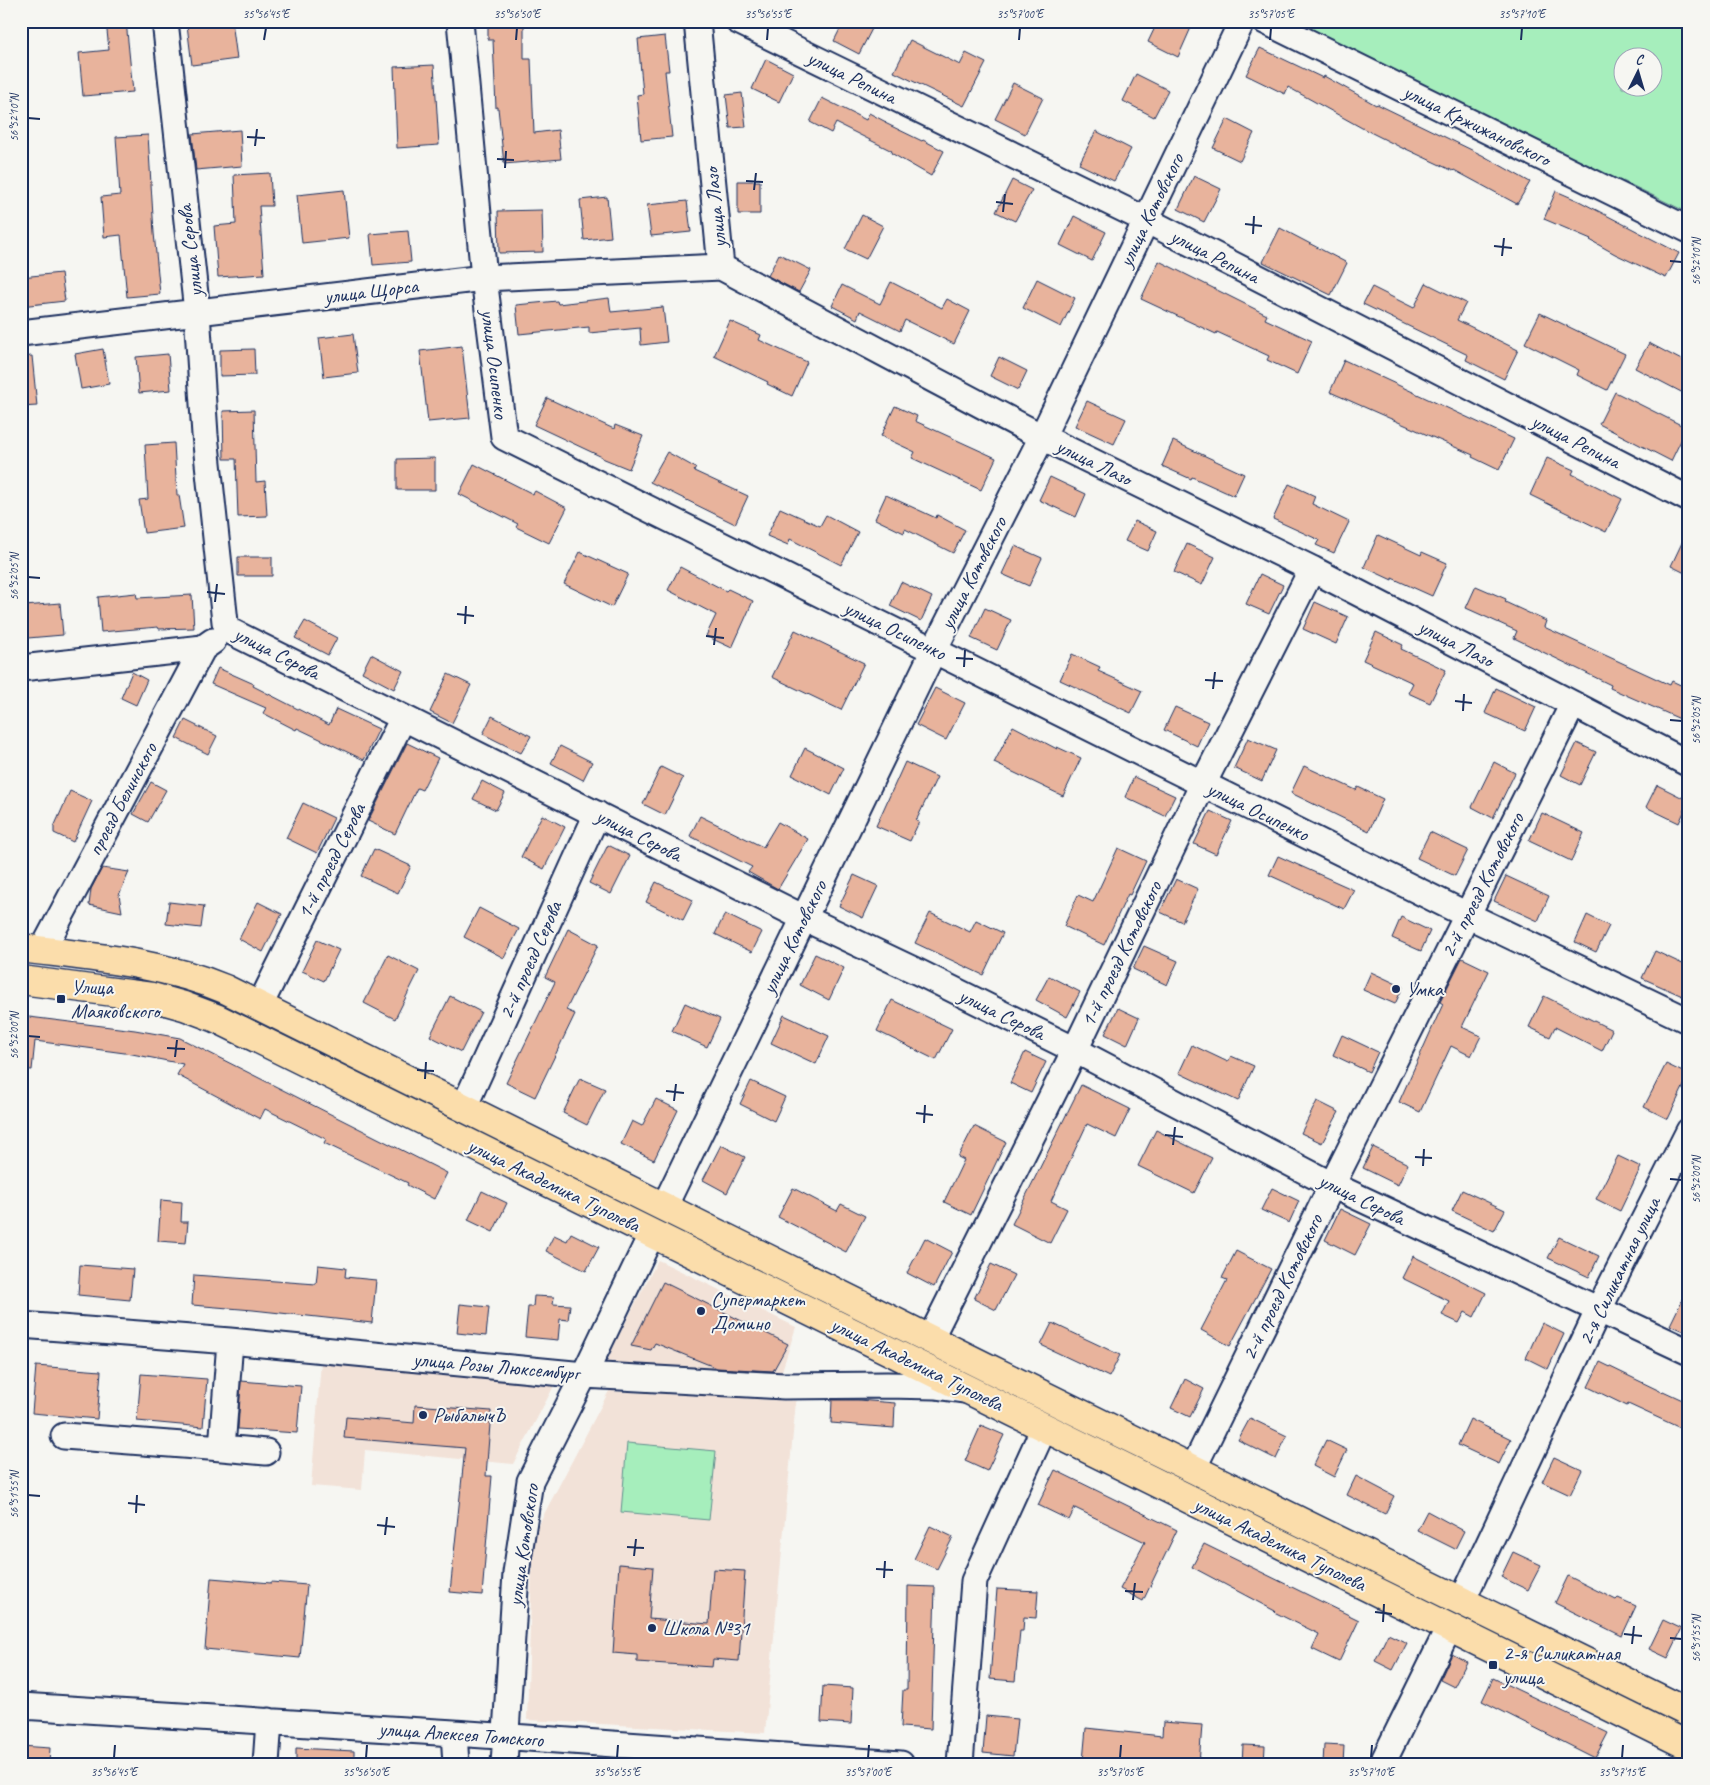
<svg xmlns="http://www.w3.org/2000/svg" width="1710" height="1785" font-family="Caveat,sans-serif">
	<rect width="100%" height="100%" fill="#f6f6f2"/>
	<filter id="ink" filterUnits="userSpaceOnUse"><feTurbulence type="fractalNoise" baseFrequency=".02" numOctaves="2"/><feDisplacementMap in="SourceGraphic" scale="10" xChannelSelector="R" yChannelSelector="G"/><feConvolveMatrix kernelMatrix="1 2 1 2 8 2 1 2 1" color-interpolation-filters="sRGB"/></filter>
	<g filter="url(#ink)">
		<path fill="#f2e2d8" d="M658 1260 796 1327 780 1377 603 1366Z
			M321 1362 556 1382 513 1464 365 1450 362 1490 311 1486Z
			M609 1391 796 1401 765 1733 527 1720 533 1535Z"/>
		<path fill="#a6eebc" stroke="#608e8d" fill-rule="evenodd" d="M1290 21H1689V213L1623 181 1620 185ZM1622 58H1652V88H1622Z
			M627 1443 716 1451 709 1520 621 1512Z"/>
		<path fill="#e8b39c" stroke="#1b2f5e" d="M106 21H126L133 92 83 96 79 53 109 50Z
			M217 21H232L237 59 192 65 187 25Z
			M488 21H524V59H531L534 133 558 130 561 159 504 164 498 108H496L493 40H488Z
			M844 21H876L859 54 834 41Z
			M1158 21H1194L1178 57 1148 42Z
			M665 36 669 71H665L672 137 641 140 637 95 643 94 638 39Z
			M910 40 960 65 966 53 986 63 964 106 894 72Z
			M1260 48 1323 78 1324 76 1376 105 1377 104 1482 155 1530 182 1517 204 1454 170 1453 171 1404 148V149L1362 128 1288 87 1285 94 1246 75Z
			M766 59 793 73 779 102 752 89Z
			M434 65 439 145 397 148 394 67Z
			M1136 74 1168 90 1154 117 1123 101Z
			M1013 83 1043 98 1025 134 995 119Z
			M742 93 746 127 730 128 726 95Z
			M822 98 866 120 869 113 886 122 885 123 922 141 923 140 944 151 931 176 891 153 892 151 836 123 831 133 810 122Z
			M1227 119 1254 133 1240 161 1213 148Z
			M240 130 242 166 196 170 192 134Z
			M1096 131 1131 149 1114 181 1079 164Z
			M148 135 154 233 160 294 127 297 121 235 104 237 101 197 120 195 116 137Z
			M270 173 272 206H259L264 274 218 277 214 226 236 224 234 175Z
			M1194 176 1221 189 1204 222 1178 209Z
			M1012 180 1032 190 1015 221 996 212Z
			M738 181H760V214H738Z
			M344 190 349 238 302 243 297 195Z
			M1556 191 1579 201 1679 253 1666 278 1615 254 1590 240 1591 239 1544 219Z
			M607 197 611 237 584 240 580 200Z
			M687 201 691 232 651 236 647 205Z
			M542 210 543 252 499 253 498 211Z
			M862 215 883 226 866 259 845 249Z
			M1074 216 1106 232 1092 261 1060 245Z
			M1280 228 1347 263 1331 295 1263 262Z
			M408 231 411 262 373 265 370 234Z
			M779 254 811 270 799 292 768 276Z
			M1159 261 1267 315 1265 319 1312 341 1297 374 1267 360 1269 356 1217 332 1216 334 1141 299Z
			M61 273 65 301 21 306V277Z
			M1037 279 1075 298 1061 327 1023 308Z
			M891 282 942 308 947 299 970 311 954 344 905 320 900 331 860 311 857 319 832 306 842 285 880 304Z
			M1426 283 1466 303 1457 320 1518 350 1504 379 1466 360 1468 355 1363 304 1372 287 1414 308Z
			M609 298 611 312 663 307 667 342 641 345 640 328 589 333V327L519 334 516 305 557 301 558 304Z
			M1540 313 1625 354 1607 390 1577 375 1579 370 1525 343Z
			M730 321 761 335 759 340 807 362 792 396 767 384 768 382 714 356Z
			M353 334 358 373 324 377 319 338Z
			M1649 343 1689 364V396L1635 368Z
			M462 346 470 418 428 422 420 351Z
			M103 349 109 384 81 389 75 354Z
			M254 349 255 375 220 376V350Z
			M168 354 171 390 139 393 136 357Z
			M32 356 37 406 21 407V357Z
			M999 357 1027 371 1018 390 990 376Z
			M1344 360 1514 439 1499 470 1472 457 1473 455 1330 392Z
			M1615 392 1687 428 1671 461 1599 424Z
			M547 398 614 429 615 425 643 436 629 469 602 458V457L534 425Z
			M1087 401 1126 419 1114 444 1075 426Z
			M895 406 917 416 915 421 996 458 981 490 912 458 915 452 881 436Z
			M254 410 256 482 265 481 267 516 238 517 236 459H224L223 411Z
			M1173 441 1244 474 1234 496 1192 477 1191 479 1162 466Z
			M174 443 177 495H179L184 528 144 533 139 500 148 499 145 445Z
			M667 452 696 468 694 471 748 496 735 524 650 482Z
			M435 458V490H397V459Z
			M1547 458 1574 470 1572 474 1622 499 1606 532 1530 495Z
			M474 464 533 494 535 491 567 508 549 543 516 527 518 524 459 494Z
			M1050 477 1086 494 1076 517 1039 500Z
			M1289 484 1315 496 1312 504 1349 522 1334 553 1316 545 1319 540 1273 519Z
			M886 495 936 518 937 515 965 530 953 553 905 529 904 533 875 519Z
			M780 508 820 526 826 515 858 532 841 565 790 539 788 545 767 536Z
			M1135 521 1157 531 1148 551 1125 541Z
			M1689 528V575L1671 566Z
			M1378 535 1421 555 1422 552 1447 563 1432 596 1392 578V580L1364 567Z
			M1187 544 1215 557 1202 585 1174 572Z
			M1015 546 1042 558 1029 586 1002 574Z
			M580 552 628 574 612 607 564 584Z
			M238 557H272V576H238Z
			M680 567 726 591 728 589 753 601 732 648 706 636 716 615 668 590Z
			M1260 574 1283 585 1269 614 1246 604Z
			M901 582 932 597 921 621 890 606Z
			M1476 586 1506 599 1505 602 1546 621 1544 627 1670 685 1672 681 1689 689V723L1610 688 1611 685 1514 638 1517 631 1466 608Z
			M136 593 137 598 192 595 194 628 159 629 158 627 101 632 98 597Z
			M1315 602 1348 617 1336 644 1303 629Z
			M60 603 63 635 28 638 25 606Z
			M985 608 1011 620 997 650 971 638Z
			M305 621 337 638 328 655 295 638Z
			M795 630 864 663 841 710 772 677Z
			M1376 632 1403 645 1401 649 1446 670 1430 703 1408 693 1413 683 1363 660Z
			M371 654 403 671 394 689 362 672Z
			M1072 654 1100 667 1098 671 1142 691 1131 713 1060 680Z
			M218 668 254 684 253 686 329 725 336 709 379 729 364 760 297 728 296 730 263 713 266 708 211 684Z
			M132 672 147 680 136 705 121 698Z
			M448 674 471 685 452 723 430 712Z
			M935 688 965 703 946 740 916 725Z
			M1496 688 1536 707 1525 731 1485 713Z
			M1175 707 1208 722 1197 746 1164 730Z
			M492 716 531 736 521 753 483 734Z
			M185 720 217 736 208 754 176 738Z
			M1013 726 1057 749V747L1081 758 1063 796 994 763Z
			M1248 738 1276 750 1262 781 1234 768Z
			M407 743 438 758 422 790 417 788 395 834 368 821Z
			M1577 743 1596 752 1580 785 1561 775Z
			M560 746 592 762 583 780 551 763Z
			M805 748 844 768 831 795 792 775Z
			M905 762 937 777 916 821 919 822 910 841 876 826Z
			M1494 762 1515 773 1493 818 1472 807Z
			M1304 766 1356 790 1358 787 1383 799 1369 831 1291 793Z
			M661 767 683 778 665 815 643 804Z
			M1134 777 1175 796 1165 816 1125 797Z
			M482 781 505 793 496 810 473 799Z
			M151 782 166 790 148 822 133 814Z
			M1657 785 1689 801 1679 823 1646 807Z
			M70 791 92 801 73 842 54 833V827Z
			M303 803 334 818 317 853 286 838Z
			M1210 811 1232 821 1216 854 1194 844Z
			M1542 813 1584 833 1571 861 1529 841Z
			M542 815 565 827 544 869 521 857Z
			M700 816 763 847 778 822 808 839 778 889 748 872 752 867 690 836Z
			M1430 832 1468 850 1455 876 1417 858Z
			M608 845 630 856 611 894 589 883Z
			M1118 848 1146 861 1130 895 1128 894 1104 945 1064 926 1078 895 1093 902Z
			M374 849 411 866 398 893 361 876Z
			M1278 856 1354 890 1344 909 1269 875Z
			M102 868 129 872 119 895 122 912 89 905 91 889Z
			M854 875 878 886 863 918 839 906Z
			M1506 876 1549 896 1538 921 1494 901Z
			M1176 879 1198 889 1182 922 1160 912Z
			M656 882 693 900 683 920 646 902Z
			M169 902 204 906 201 928 166 924Z
			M258 902 282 914 263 952 239 939Z
			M479 908 519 929 504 958 464 937Z
			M930 913 970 932 976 920 1003 933 983 975 915 943Z
			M725 914 762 932 752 952 715 934Z
			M1587 915 1609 926 1596 952 1575 942Z
			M1401 917 1430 931 1421 951 1392 938Z
			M568 929 598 945 566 1010 575 1014 535 1097 506 1083 555 982 545 977Z
			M317 940 339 950 324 981 302 971Z
			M1144 946 1178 961 1167 985 1133 969Z
			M1655 951 1689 967V999L1642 978Z
			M815 954 844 968 829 1000 800 985Z
			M388 955 419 971 395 1019 364 1003Z
			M1462 958 1489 971 1462 1027 1481 1036 1471 1056 1451 1046 1420 1112 1399 1102 1443 1004 1440 1002Z
			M1371 972 1403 987 1395 1004 1363 990Z
			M1049 976 1080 992 1067 1017 1036 1000Z
			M450 996 481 1012 461 1052 430 1036Z
			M1544 996 1612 1030 1602 1051 1555 1027 1550 1037 1529 1027Z
			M892 1000 952 1029 936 1060 877 1031Z
			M685 1003 720 1019 707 1047 672 1031Z
			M1118 1008 1139 1018 1127 1045 1105 1034Z
			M784 1015 829 1036 816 1064 771 1043Z
			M21 1016 135 1030 180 1038 447 1173 434 1199 407 1185 408 1183 324 1143 326 1139 265 1109 260 1119 177 1075 183 1064 132 1054 35 1041 32 1070 21 1069Z
			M1342 1035 1378 1052 1369 1072 1333 1055Z
			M1192 1045 1228 1062 1231 1056 1254 1066 1238 1101 1179 1073Z
			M1025 1052 1046 1062 1031 1093 1010 1083Z
			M1666 1064 1689 1075 1668 1119 1644 1107Z
			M580 1078 605 1089 587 1125 563 1113Z
			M751 1081 785 1097 774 1121 740 1104Z
			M1081 1085 1130 1109 1116 1138 1087 1124 1051 1201 1067 1209 1050 1243 1012 1224Z
			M656 1099 678 1110 654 1160 621 1144 632 1121 642 1126Z
			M1317 1101 1339 1112 1322 1143 1301 1133Z
			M974 1126 1006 1142 971 1215 944 1202 964 1160 958 1157Z
			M1156 1130 1212 1158 1194 1193 1138 1166Z
			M721 1145 745 1157 727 1193 703 1180Z
			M1373 1147 1408 1164 1398 1185 1363 1168Z
			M1618 1156 1641 1167 1620 1211 1596 1199Z
			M793 1188 837 1211 841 1204 865 1216 846 1252 778 1217Z
			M1272 1188 1299 1201 1289 1223 1261 1210Z
			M1462 1190 1505 1210 1494 1231 1452 1211Z
			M482 1191 507 1203 493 1232 468 1220Z
			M161 1200 182 1202 181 1222H188L186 1243 158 1241Z
			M1340 1209 1371 1224 1355 1255 1325 1240Z
			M571 1233 599 1247 586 1271 546 1251 554 1235 567 1241Z
			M1559 1237 1599 1256 1589 1277 1548 1258Z
			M925 1238 952 1252 934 1287 907 1273Z
			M1236 1251 1271 1269 1230 1346 1201 1330 1227 1280 1222 1278Z
			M1413 1256 1486 1293 1474 1317 1465 1312 1459 1323 1442 1315 1449 1301 1402 1278Z
			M991 1264 1014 1275 996 1310 974 1299Z
			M80 1265 133 1269 130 1300 78 1295Z
			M318 1265 346 1268 345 1277 376 1280 372 1323 253 1310 192 1305 194 1275 316 1284Z
			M663 1282 788 1344 773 1371 717 1368 655 1343 651 1350 631 1346Z
			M1689 1286V1333L1670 1325Z
			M534 1296 554 1297 553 1304 570 1305 568 1320 560 1319 558 1340 525 1337 528 1307H533Z
			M460 1304 489 1307 486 1336 457 1333Z
			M1052 1323 1120 1355 1109 1377 1041 1345Z
			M1542 1323 1564 1334 1548 1369 1526 1358Z
			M1600 1362 1662 1392 1663 1391 1689 1403V1432L1628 1404 1627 1406 1588 1387Z
			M36 1366 101 1371 97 1419 32 1413Z
			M141 1374 207 1379 203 1427 137 1421Z
			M1185 1379 1204 1389 1190 1417 1171 1408Z
			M241 1381 301 1386 297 1433 238 1429Z
			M832 1400H858L895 1403 894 1428 831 1423Z
			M415 1405 491 1411 486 1476H492L482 1595 450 1592 465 1448 344 1438 346 1417 414 1423Z
			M1250 1418 1287 1436 1276 1459 1238 1440Z
			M1470 1419 1511 1439 1499 1464 1458 1445Z
			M981 1425 1004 1435 987 1471 965 1461Z
			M1326 1440 1347 1450 1334 1477 1313 1466Z
			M1554 1457 1582 1470 1570 1495 1542 1482Z
			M1055 1470 1177 1530 1143 1601 1120 1589 1145 1542 1075 1508 1069 1520 1038 1505Z
			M1356 1476 1394 1496 1385 1514 1347 1495Z
			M1427 1511 1464 1531 1455 1549 1417 1530Z
			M930 1526 953 1537 937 1569 914 1559Z
			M1204 1544 1359 1620 1339 1662 1312 1649 1319 1634 1274 1612 1275 1611 1192 1567Z
			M1513 1552 1541 1565 1528 1590 1501 1577Z
			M619 1564 653 1567 649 1619 709 1624 713 1569 745 1571 739 1661 713 1659 712 1667 637 1662V1655L613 1653Z
			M1568 1576 1616 1600 1618 1598 1636 1606 1622 1636 1555 1603Z
			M211 1578 271 1583V1582L307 1585 300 1658 205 1649Z
			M908 1586 935 1587 931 1729 901 1727 903 1690H907Z
			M997 1589 1038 1591 1036 1618 1024 1617 1023 1631H1020L1015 1681 990 1679Z
			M1663 1620 1682 1629 1668 1658 1649 1649Z
			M1388 1634 1407 1643 1393 1670 1375 1661Z
			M1452 1654 1467 1662 1454 1687 1440 1680Z
			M1493 1678 1608 1733 1595 1758 1482 1701Z
			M823 1686 853 1688 851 1724 821 1722Z
			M986 1716 1017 1719 1013 1756 983 1753Z
			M1163 1722 1202 1725 1199 1764H1122L1083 1761 1086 1728 1162 1736Z
			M1243 1745 1265 1746 1264 1764H1242Z
			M1324 1745 1344 1746 1343 1764H1323Z
			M21 1746 50 1748 49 1764H21Z
			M296 1748 354 1751V1764H296Z"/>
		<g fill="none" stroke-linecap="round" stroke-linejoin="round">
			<defs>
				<path id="minor" d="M165 21 197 312 205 435 225 622 228 630 804 918 918 972 1075 1050 1332 1185 1689 1352
					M460 21 484 278 504 437 1467 915 1689 1021
					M697 21 721 267 1042 437 1312 569 1689 764
					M738 21 1146 220 1689 499
					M1265 21 1689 230
					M21 333 484 278 721 267
					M21 668 203 648 213 641
					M42 951 203 648
					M260 1005 403 718
					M464 1107 597 814
					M664 1207 934 650 1042 437 1242 21
					M21 1325 230 1341 584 1375 784 1386 887 1385 935 1386 963 1390
					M930 1339 1075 1050 1203 784 1312 569
					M64 1436 222 1448 230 1341
					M222 1448 266 1452
					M1193 1469 1332 1185 1573 704
					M1462 1601 1599 1309 1689 1131
					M21 1706 454 1733 901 1764
					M454 1733 456 1764
					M266 1764 269 1721
					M504 1764 516 1573 530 1481 584 1375 652 1233
					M960 1764 974 1581 1038 1441 1043 1427
					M1382 1764 1449 1628"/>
				<path id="major" d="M21 948C90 957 160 962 225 989L986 1367 1689 1713
					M21 980 152 997 184 1006 216 1018 1689 1746"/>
			</defs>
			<use href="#minor" stroke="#1b2f5e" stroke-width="29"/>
			<use href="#major" stroke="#1b2f5e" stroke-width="31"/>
			<use href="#minor" stroke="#f6f6f2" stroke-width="25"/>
			<use href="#major" stroke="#fbddab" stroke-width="28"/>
		</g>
	</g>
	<path fill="none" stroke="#1b2f5e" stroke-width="2" d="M264 40 266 28M516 40 517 28M767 40 768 28M1019 40 1020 28M1270 40 1271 28M1521 40 1522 28M28 118 40 119M247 137 265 138M255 146 257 129M497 159 514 160M505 168 506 151M746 181 763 182M754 190 756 173M996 202 1013 204M1003 212 1005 194M1245 224 1262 226M1253 234 1254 216M1494 246 1512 248M1502 256 1504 238M1670 261 1682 262M28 577 40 578M207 592 225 594M215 602 217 584M457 614 474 616M465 624 466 606M706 636 724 638M714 645 716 628M956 658 973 659M964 667 965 650M1205 680 1223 681M1213 689 1215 672M1455 701 1472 703M1463 711 1464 694M1670 720 1682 721M28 1036 40 1037M167 1048 185 1049M175 1057 177 1040M417 1070 434 1071M425 1079 426 1062M666 1091 684 1093M674 1101 676 1084M916 1113 933 1115M924 1123 925 1105M1165 1135 1183 1137M1173 1145 1175 1127M1415 1157 1432 1158M1423 1166 1424 1149M1670 1179 1682 1180M28 1495 40 1496M128 1503 145 1505M136 1513 137 1495M377 1525 395 1527M385 1535 387 1517M627 1547 644 1548M634 1556 636 1539M876 1569 893 1570M884 1578 885 1561M1125 1591 1143 1592M1133 1600 1135 1583M1375 1612 1392 1614M1383 1622 1384 1604M1624 1634 1642 1636M1670 1638 1682 1639M1632 1644 1634 1626M114 1758 115 1745M366 1758 367 1745M617 1758 618 1745M868 1758 869 1745M1120 1758 1121 1745M1371 1758 1372 1745M1622 1758 1623 1745"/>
	<g fill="#1b2f5e" stroke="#f6f6f2" stroke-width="2">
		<circle cx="1396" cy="989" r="5"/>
		<rect x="56" y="994" width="10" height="10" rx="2.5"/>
		<circle cx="701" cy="1311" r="5"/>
		<circle cx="423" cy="1415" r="5"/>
		<circle cx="652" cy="1628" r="5"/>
		<rect x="1488" y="1660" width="10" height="10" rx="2.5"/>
	</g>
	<g text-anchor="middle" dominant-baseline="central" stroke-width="4" stroke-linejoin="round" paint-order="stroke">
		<g font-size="21" fill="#1b2f5e" stroke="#f6f6f2">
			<text transform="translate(852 77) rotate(26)">улица Репина</text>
			<text transform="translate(1477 125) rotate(26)">улица Кржижановского</text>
			<text transform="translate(715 208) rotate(-96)">улица Лазо</text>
			<text transform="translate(1151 210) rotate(-64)">улица Котовского</text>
			<text transform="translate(190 251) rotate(-97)">улица Серова</text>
			<text transform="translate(1215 256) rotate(27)">улица Репина</text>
			<text transform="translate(371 291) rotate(-7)">улица Щорса</text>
			<text transform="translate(495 364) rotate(83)">улица Осипенко</text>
			<text transform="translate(1576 441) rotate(27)">улица Репина</text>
			<text transform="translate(1094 462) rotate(26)">улица Лазо</text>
			<text transform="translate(973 573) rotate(-63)">улица Котовского</text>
			<text transform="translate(895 630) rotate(26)">улица Осипенко</text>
			<text transform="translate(1456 643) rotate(27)">улица Лазо</text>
			<text transform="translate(277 653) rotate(27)">улица Серова</text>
			<text transform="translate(122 799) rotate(-62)">проезд Белинского</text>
			<text transform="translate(1258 811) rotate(26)">улица Осипенко</text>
			<text transform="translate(639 835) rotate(27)">улица Серова</text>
			<text transform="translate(331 861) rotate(-63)">1-й проезд Серова</text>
			<text transform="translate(1482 885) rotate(-63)">2-й проезд Котовского</text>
			<text transform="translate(794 937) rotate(-64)">улица Котовского</text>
			<text transform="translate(1121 954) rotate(-64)">1-й проезд Котовского</text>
			<text transform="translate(530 960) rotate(-66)">2-й проезд Серова</text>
			<text transform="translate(1002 1014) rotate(26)">улица Серова</text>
			<text transform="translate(554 1185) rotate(26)">улица Академика Туполева</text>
			<text transform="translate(1362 1199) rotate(26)">улица Серова</text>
			<text transform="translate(1619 1271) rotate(-64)">2-я Силикатная улица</text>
			<text transform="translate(1282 1287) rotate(-64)">2-й проезд Котовского</text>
			<text transform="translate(917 1364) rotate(26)">улица Академика Туполева</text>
			<text transform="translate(496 1366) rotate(5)">улица Розы Люксембург</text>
			<text transform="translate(1280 1544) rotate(26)">улица Академика Туполева</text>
			<text transform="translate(523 1545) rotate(-82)">улица Котовского</text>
			<text transform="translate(461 1734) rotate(4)">улица Алексея Томского</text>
		</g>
		<g font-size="21" fill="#1b2f5e" stroke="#f6f6f2" text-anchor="start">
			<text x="71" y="987">Улица<tspan x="71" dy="24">Маяковского</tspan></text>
			<text x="1406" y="989">Умка</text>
			<text x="711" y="1299">Супермаркет<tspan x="711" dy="24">Домино</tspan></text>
			<text x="433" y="1415">РыбалычЪ</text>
			<text x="662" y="1628">Школа №31</text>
			<text x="1503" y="1653">2-я Силикатная<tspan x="1503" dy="24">улица</tspan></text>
		</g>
	</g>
	<rect width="1710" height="1785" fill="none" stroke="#f6f6f2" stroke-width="55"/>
	<g transform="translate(1638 72) rotate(5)"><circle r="24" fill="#f6f6f2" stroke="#9ea6b7"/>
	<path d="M0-4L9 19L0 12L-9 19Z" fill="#1b2f5e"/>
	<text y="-8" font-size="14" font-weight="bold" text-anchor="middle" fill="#1b2f5e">С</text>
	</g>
	<rect x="28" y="28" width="1654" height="1730" fill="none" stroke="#1b2f5e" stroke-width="2"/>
	<g font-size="12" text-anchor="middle" fill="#1b2f5e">
		<text x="266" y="18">35°56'45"E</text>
		<text x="517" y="18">35°56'50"E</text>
		<text x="768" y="18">35°56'55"E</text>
		<text x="1020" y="18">35°57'00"E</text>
		<text x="1271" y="18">35°57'05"E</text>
		<text x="1522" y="18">35°57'10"E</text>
		<text transform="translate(14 118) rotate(-90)" y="4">56°52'10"N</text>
		<text transform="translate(1696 262) rotate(-90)" y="4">56°52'10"N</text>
		<text transform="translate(14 577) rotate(-90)" y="4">56°52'05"N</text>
		<text transform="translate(1696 721) rotate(-90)" y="4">56°52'05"N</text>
		<text transform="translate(14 1036) rotate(-90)" y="4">56°52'00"N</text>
		<text transform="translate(1696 1180) rotate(-90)" y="4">56°52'00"N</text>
		<text transform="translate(14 1495) rotate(-90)" y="4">56°51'55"N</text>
		<text transform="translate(1696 1639) rotate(-90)" y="4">56°51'55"N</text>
		<text x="114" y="1776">35°56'45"E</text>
		<text x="366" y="1776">35°56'50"E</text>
		<text x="617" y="1776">35°56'55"E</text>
		<text x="868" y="1776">35°57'00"E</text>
		<text x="1120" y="1776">35°57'05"E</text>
		<text x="1371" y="1776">35°57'10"E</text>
		<text x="1622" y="1776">35°57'15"E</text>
	</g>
</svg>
